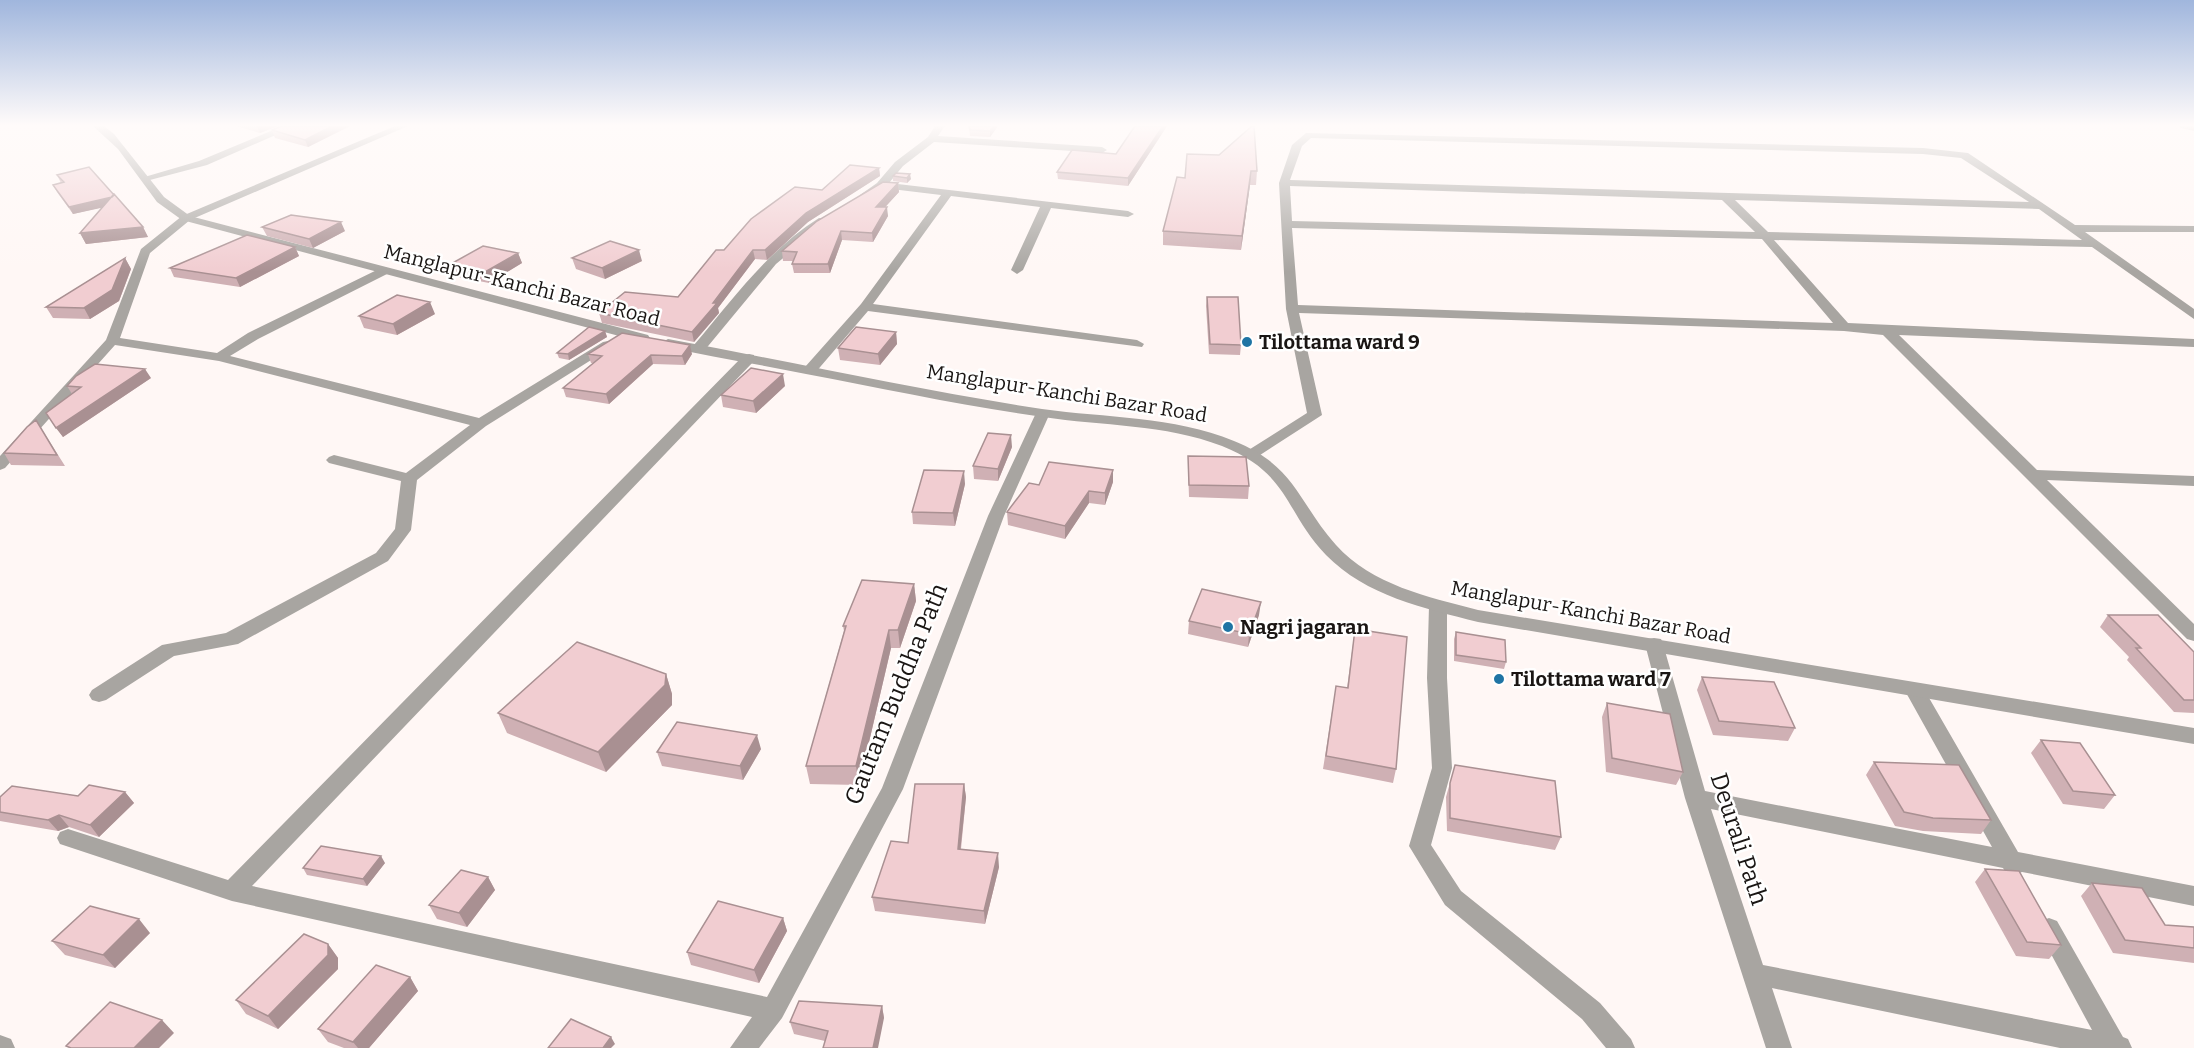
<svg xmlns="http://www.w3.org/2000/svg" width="2194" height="1048" font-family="Bitter,serif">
	<rect width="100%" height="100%" fill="#fff7f5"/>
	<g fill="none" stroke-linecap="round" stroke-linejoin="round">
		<path fill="#a8a5a1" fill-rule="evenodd" d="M283 126H296L207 165 146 181 141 178 199 161Z
			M395 126H408L190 220 150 253 120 338 217 353 248 333 383 267 387 268V274L258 339 230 356 479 418 603 342 608 341 615 345 486 426 417 480 411 530 388 561 238 644 174 656 106 700 99 702 92 700 89 695 92 690 162 645 226 633 376 553 395 529 401 481 329 463 326 460 329 457 334 455 406 473 470 425 219 361 115 345 5 468 0 470V456L106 340 141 249 182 216Z
			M935 126H945L938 136 1102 147 1107 150 1102 153 934 142 903 166 889 183 1128 211 1134 214 1128 217 1051 208 1023 270 1017 274 1011 270 1040 207 951 196 873 304 1137 340 1144 344 1142 347 868 311 815 373H805V367L861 304 941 195 883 188 869 197 860 195 877 183 895 162 928 137Z
			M2179 126H2194V131L2181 128Z
			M1306 133 1923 148 1968 153 2075 225 2194 226V232H2085L2194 309V319L2092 247 1774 240 1848 323 2194 339V347L1899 335 2037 470 2194 476V486L2047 480 2194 624V641L2187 639 1883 335 1844 331 1299 313 1322 415 1257 457H1247L1244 454 1247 451 1307 413 1286 309 1279 183 1292 145ZM1311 138 1923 154 1961 158 2029 202 1290 180 1302 146ZM1290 186 1722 200 1755 232 1292 221ZM1735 200 2039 209 2082 240 1768 232ZM1292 228 1762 239 1833 323 1298 305Z
			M819 218 829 220 776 264 704 351H694V345C733 299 768 250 819 218Z
			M749 354 754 355V361L252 886 767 997 882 788 988 516 1036 413 1038 410H1048L1050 413 1004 516 903 789 782 1018 759 1048H730L752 1017 232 901 60 844 57 838 60 832 68 829 228 880 744 355Z
			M1438 600 1444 602 1447 606V678L1452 768 1431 845 1461 891 1600 1003 1631 1039 1635 1048H1606L1582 1019 1445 905 1409 846 1432 768 1427 678 1429 606 1432 602Z
			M1654 638 1661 639 1663 644 1705 791 1992 847 1904 689 1907 684H1921L2018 852 2194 886V906L2022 872 2014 875 2006 873 2003 868 1711 809 1763 965 2092 1030 2037 928 2041 921 2049 918 2057 921 2123 1037 2128 1039 2132 1048H2060L1772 988 1792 1048H1766L1685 798 1645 644 1647 639Z
			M0 1035 11 1039 15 1048H0Z"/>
		<path fill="#a8a5a1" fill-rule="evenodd" d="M93 126H104L114 134 164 197 190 216 648 335 650 338 648 341H638L182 220 157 202 118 149Z
			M668 339C793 362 917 390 1042 409 1106 418 1173 416 1234 441 1296 466 1297 501 1336 545 1372 585 1428 597 1478 610L2194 728V744L1478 622C1424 608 1366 596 1326 555 1284 511 1290 473 1222 446 1165 424 1102 426 1043 417 964 406 885 389 806 374 759 364 710 357 663 346L661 343Z"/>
	</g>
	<path fill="#cfb0b4" d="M236 126H278L260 133Z
		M282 126H350L308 147 275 138 272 130Z
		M969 126H998L990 137 970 136Z
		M1135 126H1167L1128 186 1058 179 1057 172 1116 154Z
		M1187 154 1257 171 1256 185H1250L1241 250 1163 245V231L1185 178Z
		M879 168 880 176 808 222 767 260 755 259 718 308 719 313 694 342 602 323 599 313 678 297 724 250 822 190Z
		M896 173 911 179 907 183 893 181V176Z
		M57 175 143 227 148 237 86 244 80 233 103 207 73 214 57 192 53 185 61 183Z
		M898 183 899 192 885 207 888 216 873 242 842 240 830 273H794L792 264 793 261H783L782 251Z
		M262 227 345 231 313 248 267 236Z
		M295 247 299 256 240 287 174 277 170 268Z
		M518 253 522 263 489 283 453 276 449 265Z
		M125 258 131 269 119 301 90 319 53 318 46 307Z
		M572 258 642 261 605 279 576 269Z
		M1207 297 1241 345 1240 355 1209 354 1206 306Z
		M435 314 397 335 364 328 359 316Z
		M605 331 607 337 569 360 559 358 557 353Z
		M896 332 897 344 880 365 840 360 838 348Z
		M588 354H692L685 365 653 364 609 404 566 397 563 388 593 363H591Z
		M151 378 63 437 46 413 72 394 67 386Z
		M785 386 756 413 723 407 721 395Z
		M36 420 65 466 11 465 4 453Z
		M1012 447 998 481 974 479 973 466Z
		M1188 456 1249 486 1248 499 1189 497 1188 468Z
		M1113 482 1105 505 1089 503 1065 539 1008 525 1007 512 1039 485Z
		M965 484 955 526 913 524 912 512Z
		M914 584 916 601 900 648H891L859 785 810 784 806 766 844 631 843 626Z
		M1259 615 1248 647 1188 634 1189 621Z
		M2108 615 2194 652V713L2174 712 2127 660 2129 657 2100 627Z
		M1355 629 1396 769 1393 783 1323 769 1334 699 1347 688Z
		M1456 632 1506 662 1504 669 1454 661V639Z
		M666 674 672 694V705L606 772 507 733 498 713Z
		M1702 677 1795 728 1788 741 1713 735 1697 690Z
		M1607 703 1683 772 1676 785 1606 772 1602 717Z
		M2041 740 2115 795 2104 809 2063 804 2031 753Z
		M761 749 743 780 662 766 657 752Z
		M1874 762 1991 820 1981 834 1923 831 1895 826 1866 775Z
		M1455 765 1561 837 1555 850 1447 831 1446 797Z
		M964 784 966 797 961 849 999 867 985 924 875 911 872 897 908 843Z
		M125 792 134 803 99 837 69 827 58 831 0 821V797L78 796Z
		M385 863 367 886 307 875 303 868Z
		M1985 869 2061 945 2049 959 2016 956 1975 882Z
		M488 877 495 890 467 927 437 919 429 905Z
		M2092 883 2165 925 2194 927V963L2113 953 2081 896Z
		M783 918 787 931 759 983 691 965 687 952Z
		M150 933 115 968 65 955 52 941Z
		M328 944 338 958V969L278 1029 246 1014 236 1000Z
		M410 977 418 991 369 1048H344L328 1042 318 1029Z
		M882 1006 884 1018 825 1041 794 1034 790 1022Z"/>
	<path fill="#a99092" d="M257 126H278L260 133Z
		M332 126H350L308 147 305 140Z
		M994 126H998L990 137V131Z
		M1163 126H1167L1128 186V178Z
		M879 168 880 176 808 222 767 260 765 250 806 213Z
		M1251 171 1250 185 1241 250 1242 236Z
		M910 174 911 179 907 183V178Z
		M898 183 899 192 877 216 876 207Z
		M115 196 119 204 73 214 69 207Z
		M887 207 888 216 873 242 872 233Z
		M341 222 345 231 313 248 309 239Z
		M143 227 148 237 86 244 80 233Z
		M841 231 842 240 830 273 828 264Z
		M295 247 299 256 240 287 236 278Z
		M639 250 642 261 605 279 602 268Z
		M753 250 755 259 718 308 719 313 694 342 692 332Z
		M518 253 522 263 489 283 485 272Z
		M125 258 131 269 119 301 90 319 84 308Z
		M430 302 435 314 397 335 393 324Z
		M605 331 607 337 569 360 568 354Z
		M896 332 897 344 880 365 878 354Z
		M690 345 692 354 685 365 682 356Z
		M651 355 653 364 609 404 606 394Z
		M145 369 151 378 63 437 56 428Z
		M783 374 785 386 756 413 753 401Z
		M1011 435 1012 447 998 481V469Z
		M1113 470V482L1105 505V493Z
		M964 471 965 484 955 526 953 513Z
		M1089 491V503L1065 539V526Z
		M914 584 916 601 900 648 898 630Z
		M1261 602 1259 615 1248 647 1249 634Z
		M889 630 891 648 859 785 856 766Z
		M666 674 672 694V705L606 772 598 752Z
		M757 735 761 749 743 780 740 766Z
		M964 784 966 797 959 862 958 849Z
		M125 792 134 803 99 837 90 825Z
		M59 815 69 827 58 831 48 820Z
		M998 853 999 867 985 924 984 911Z
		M381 856 385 863 367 886 363 879Z
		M488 877 495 890 467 927 459 913Z
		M783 918 787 931 759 983 754 970Z
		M139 919 150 933 115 968 103 955Z
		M328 944 338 958V969L278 1029 268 1016Z
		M410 977 418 991 369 1048H358L353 1042Z
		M882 1006 884 1018 878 1048H873Z
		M162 1020 174 1033 159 1048H134Z
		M611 1037 615 1044 611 1048H603Z"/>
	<path fill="#f1cdd1" stroke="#a99092" stroke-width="1.5" d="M282 126H332L305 140 272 130Z
		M969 126H994L990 131 970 130Z
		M1135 126H1163L1128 178 1057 172 1072 150 1116 154Z
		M1252 126H1254L1257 171H1251L1242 236 1163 231 1177 177 1185 178 1187 154 1219 155Z
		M850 165 879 168 806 213 765 250H753L713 303H717L692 332 599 313 625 292 678 297 716 250H724L751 219 795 187 822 190Z
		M89 167 114 195 112 197 69 207 53 185 64 182 57 175Z
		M896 173 910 174 907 178 893 176Z
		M883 182 898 183 876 207H887L872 233 841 231 828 264H792L797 252 782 251 817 221Z
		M114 194 143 227 80 233Z
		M291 215 341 222 309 239 262 227Z
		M247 235 295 247 236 278 170 268Z
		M610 241 639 250 602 268 572 258Z
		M483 246 518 253 485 272 449 265Z
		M125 258 112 290 84 308 46 307Z
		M397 295 430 302 393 324 359 316Z
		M1207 297H1238L1241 345 1210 344Z
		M589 327 605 331 568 354 557 353Z
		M856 327 896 332 878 354 838 348Z
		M622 333 690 345 682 356 651 355 606 394 563 388 602 356 588 354Z
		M95 364 145 369 56 428 46 413 81 387 67 386 76 376Z
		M751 368 783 374 753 401 721 395Z
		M36 420 57 455 4 453 27 427Z
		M988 433 1011 435 998 469 973 466Z
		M1188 456 1246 457 1249 486 1189 485Z
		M1049 462 1113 470 1105 493 1089 491 1065 526 1007 512 1029 483 1039 485Z
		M924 470 964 471 953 513 912 512Z
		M862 580 914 584 898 630H889L856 766H806L846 626H843Z
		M1202 589 1261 602 1249 634 1189 621Z
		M2108 615H2158L2194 652V700H2184L2136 648H2141Z
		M1355 629 1407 637 1396 769 1326 756 1336 686 1348 688Z
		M1456 632 1505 640 1506 662 1456 655Z
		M577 642 666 674 665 685 598 752 498 713Z
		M1702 677 1774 682 1795 728 1719 721Z
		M1607 703 1670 714 1683 772 1612 758Z
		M677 722 757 735 740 766 657 752Z
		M2041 740 2080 743 2115 795 2073 791Z
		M1874 762 1959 765 1991 820 1933 818 1904 812Z
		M1455 765 1555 781 1561 837 1450 818V783Z
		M915 784H964L958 849 998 853 984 911 872 897 891 841 908 843Z
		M89 785 125 792 90 825 59 815 48 820 0 812V797L12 786 78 796Z
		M321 846 381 856 363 879 303 868Z
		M1985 869 2019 871 2061 945 2027 942Z
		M461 870 488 877 459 913 429 905Z
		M2092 883 2142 888 2165 925 2194 927V948L2125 940Z
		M718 901 783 918 754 970 687 952Z
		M90 906 139 919 103 955 52 941Z
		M304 934 328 944V955L268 1016 236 1000Z
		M376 965 410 977 353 1042 318 1029Z
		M799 1001 882 1006 873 1048H823L828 1031 790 1022Z
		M110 1002 162 1020 134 1048H71L66 1046Z
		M571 1019 611 1037 603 1048H548Z"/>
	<linearGradient id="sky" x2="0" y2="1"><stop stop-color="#a0b6dd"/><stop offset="0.46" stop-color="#fffbfa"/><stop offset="1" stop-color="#fffbfa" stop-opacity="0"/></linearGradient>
	<rect width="2194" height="272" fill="url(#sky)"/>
	<g fill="#1f74a4" stroke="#fff" stroke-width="2">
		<circle cx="1247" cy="342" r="6"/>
		<circle cx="1228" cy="627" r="6"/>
		<circle cx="1499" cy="679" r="6"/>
	</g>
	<g text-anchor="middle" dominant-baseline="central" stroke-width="5" stroke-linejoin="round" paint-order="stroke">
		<g font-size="20" fill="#1a1614" stroke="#fff">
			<text transform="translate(522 285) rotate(14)">Manglapur-Kanchi Bazar Road</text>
			<text transform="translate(1067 393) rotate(9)">Manglapur-Kanchi Bazar Road</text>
			<text transform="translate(1591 612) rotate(10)">Manglapur-Kanchi Bazar Road</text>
		</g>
		<g font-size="20" font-weight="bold" fill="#1a1614" stroke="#fff" text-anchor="start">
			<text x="1259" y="342">Tilottama ward 9</text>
			<text x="1240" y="627">Nagri jagaran</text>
			<text x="1511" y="679">Tilottama ward 7</text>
		</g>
		<g font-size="24" fill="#1a1614" stroke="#fff">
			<text transform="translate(896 694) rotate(-68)">Gautam Buddha Path</text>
			<text transform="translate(1739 839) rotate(72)">Deurali Path</text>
		</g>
	</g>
</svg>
